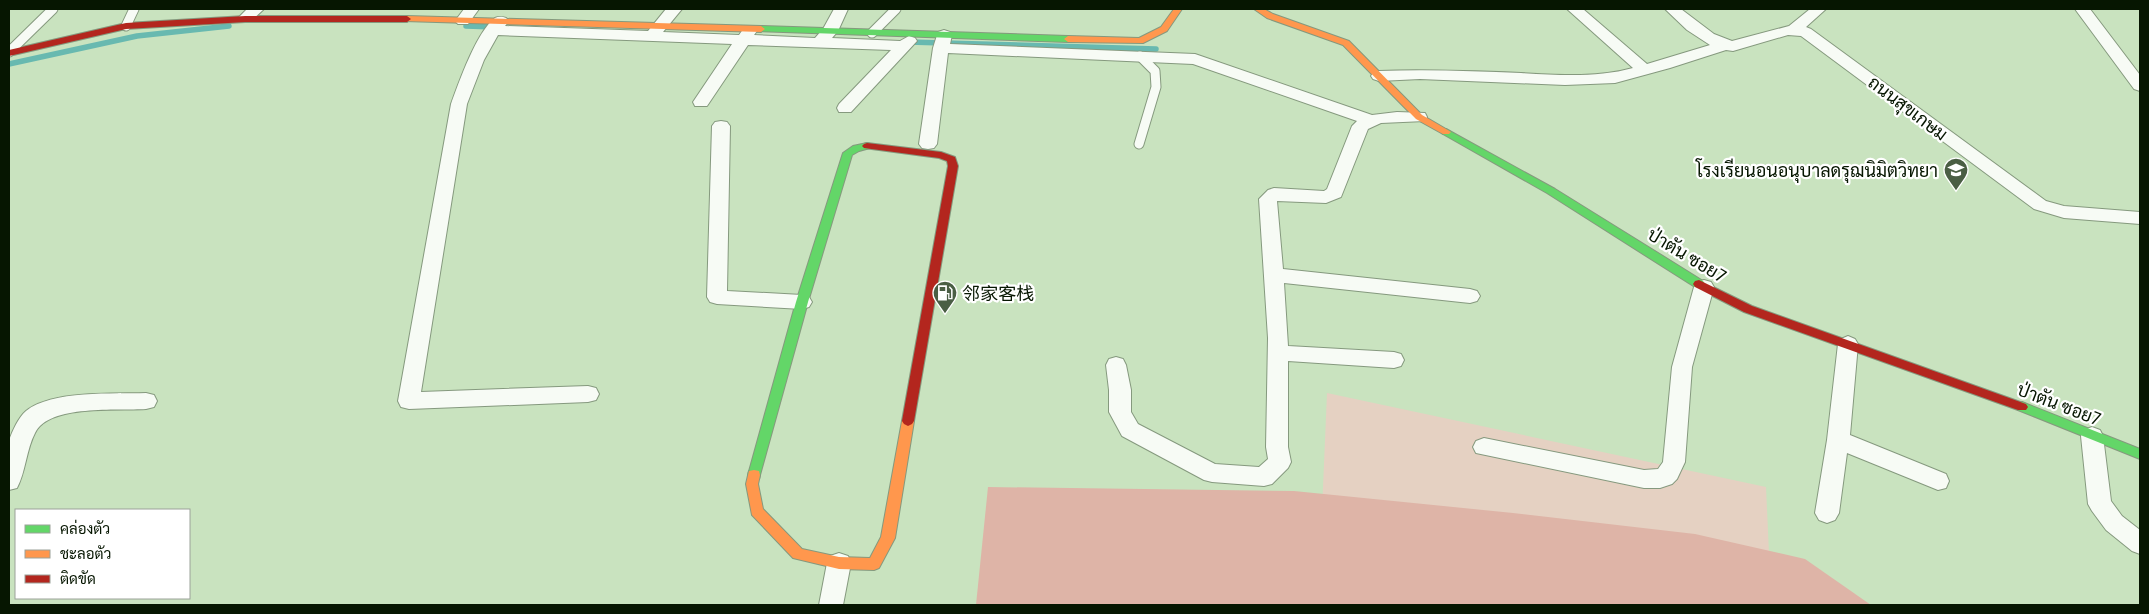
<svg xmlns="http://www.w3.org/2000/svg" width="2149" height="614" font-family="'Roboto Condensed','Noto Sans SC',Sarabun,sans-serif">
	<rect width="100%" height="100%" fill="#c9e3bf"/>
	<path fill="#e5d1c2" d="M1327 393 1766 487 1769 553 1859 605H1318Z"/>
	<path fill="#deb4a7" d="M988 487 1294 491 1513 513 1695 534 1805 559 1871 605H976Z"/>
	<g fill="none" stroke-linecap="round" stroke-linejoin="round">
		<path stroke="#68b9b0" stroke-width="5.5" d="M466 26 494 27
			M908 42 1156 49
			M9 64 137 36 229 26"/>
		<defs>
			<path id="lane" d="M126 26 134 9
				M872 33 896 9
				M9 52 53 9
				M1139 144 1156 87 1155 71 1140 56"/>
			<path id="street" d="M247 9H264L250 22H240L237 19Z
				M464 9H479L468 24H458L455 21Z
				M666 9H682L663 32 739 35 744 28H754L757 31 754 35 815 38 823 29 834 9H848L838 31 832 38 900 41 909 36 915 38 917 41 851 112H839L837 108 839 104 891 50 748 45 707 106H695L693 102 732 44 498 35 484 60 467 104 421 392 588 386 596 388 599 394 596 400 588 402 409 409 401 407 398 401 451 104C459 82 477 31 495 18 499 16 503 17 506 18L509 21 505 26 648 31Z
				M1567 9H1583L1647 64 1710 45 1687 30 1665 9H1681L1714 34 1732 41 1789 26 1810 9H1826L1806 27 1811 29 2046 201 2064 206 2140 212V224L2064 218 2034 209 1801 36 1788 35 1733 51 1726 50 1670 68 1615 83 1565 85 1420 79 1379 81 1373 79 1371 76 1373 73 1379 71C1427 69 1474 71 1521 73 1558 75 1597 78 1633 68Z
				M2075 9H2090L2140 75V91L2134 89Z
				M944 30 950 32 952 35 950 44 1195 54 1372 115 1397 112 1425 113 1427 117 1425 121 1381 123 1368 129 1341 197 1326 203 1277 201 1283 269 1470 289 1477 291 1480 296 1477 301 1470 303 1284 283 1288 346 1394 352 1401 354 1404 360 1401 366 1394 368 1288 361V447L1291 462 1288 468 1272 484 1264 486 1212 482 1204 480 1122 436 1109 412V390L1106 365 1109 359 1116 357 1123 359 1126 365 1131 390V412L1138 424 1215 464 1259 467 1268 459 1266 447 1268 338 1259 199 1268 190 1274 188 1324 191 1327 189 1352 126 1357 121 1193 64 948 53 937 144 934 148 928 149 922 148 919 144 933 48 938 32Z
				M721 121 727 122 730 126 727 291 802 295 809 297 812 302 809 307 802 309 717 304 710 302 707 297 712 126 715 122Z
				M1704 280 1711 282 1714 287 1692 367 1685 462 1677 479 1672 484 1660 488H1644L1476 453 1473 447 1476 441 1484 438 1644 470 1658 469 1663 462 1672 367 1694 287 1697 282Z
				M1848 336 1855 339 1858 344 1850 435 1946 474 1949 481 1946 488 1938 490 1847 453 1839 513 1835 520 1827 523 1819 520 1815 513 1827 440 1838 344 1841 339Z
				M146 393 154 395 157 401 154 407 146 409C118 411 49 404 35 433 26 450 26 471 17 488L9 490C9 475 5 455 9 441 12 431 19 417 26 411 51 390 115 394 146 393Z
				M2092 427 2100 430 2103 436 2111 501 2122 516 2140 530V554L2132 551 2106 530 2092 511 2088 504 2081 436 2084 430Z
				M839 553 848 556 851 563 843 605H819L827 563 830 556Z"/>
			<path id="fast" d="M761 26 1068 36 1072 39 1068 42 758 31 757 29Z
				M1446 129 1555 189 1703 281 1705 284 1703 287H1695L1547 193 1443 134 1441 132 1443 130Z
				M867 143 870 144 872 146 870 148 859 151 852 155 808 302 760 475 759 479 754 480 749 479 748 475 796 302 843 153 853 146Z
				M2022 402 2140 449V459L2018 410 2016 407 2018 404Z"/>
			<path id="slow" d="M1174 9H1182L1167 31 1143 43 1068 42 1064 39 1068 36 1139 38 1161 27Z
				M1254 9H1264L1273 14 1349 41 1422 115 1451 132 1449 134H1443L1416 119 1343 45 1267 18Z
				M407 16 761 26 765 29 761 32 404 21V17Z
				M908 416 912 418 914 421 895 538 879 568 874 570 839 569 793 558 752 515 746 484 749 471 754 470 759 471 760 475 758 484 763 509 802 549 839 557 870 558 881 537 902 421 904 418Z"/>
			<path id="jam" d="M245 16H407L411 19 407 22H245L126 29 9 56V50L126 23Z
				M867 143 941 152 955 157 958 166 914 421 912 424 908 426 904 424 902 421 948 166 947 161 939 158 864 148 862 146 864 144Z
				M1699 280 1752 306 2026 404 2028 407 2026 410H2018L1744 312 1695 287 1693 284 1695 281Z"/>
		</defs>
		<use href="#lane" stroke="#85997e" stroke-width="11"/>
		<use href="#street" stroke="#85997e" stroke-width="2"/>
		<use href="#fast" stroke="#85997e" stroke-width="2"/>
		<use href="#slow" stroke="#85997e" stroke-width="2"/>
		<use href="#jam" stroke="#85997e" stroke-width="2"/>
		<use href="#lane" stroke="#f7fbf5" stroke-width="9"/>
		<use href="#street" fill="#f7fbf5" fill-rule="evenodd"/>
		<use href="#fast" fill="#63d668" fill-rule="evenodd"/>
		<use href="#slow" fill="#ff974d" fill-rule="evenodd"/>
		<use href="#jam" fill="#b3261e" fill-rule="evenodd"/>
	</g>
	<defs>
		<symbol id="school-pin" viewBox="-11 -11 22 30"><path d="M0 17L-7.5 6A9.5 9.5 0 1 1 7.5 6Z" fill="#4a5e44" stroke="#fff"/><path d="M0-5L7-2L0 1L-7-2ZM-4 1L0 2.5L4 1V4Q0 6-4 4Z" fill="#fff"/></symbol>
		<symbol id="fuel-pin" viewBox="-11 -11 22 30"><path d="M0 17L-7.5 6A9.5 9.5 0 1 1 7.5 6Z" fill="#4a5e44" stroke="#fff"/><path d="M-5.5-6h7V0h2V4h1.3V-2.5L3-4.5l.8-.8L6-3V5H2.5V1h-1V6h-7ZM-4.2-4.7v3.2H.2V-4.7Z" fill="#fff"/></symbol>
	</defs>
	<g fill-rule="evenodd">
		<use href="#school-pin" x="1942" y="156" width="28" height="38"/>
		<use href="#fuel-pin" x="931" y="279" width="28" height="38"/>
	</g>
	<g text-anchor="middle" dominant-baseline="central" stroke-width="4.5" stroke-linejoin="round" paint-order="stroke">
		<g font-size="18" fill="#061601" stroke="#fff">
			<text transform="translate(1908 108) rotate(37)">ถนนสุขเกษม</text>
			<text transform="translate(1687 255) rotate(31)">ป่าตัน ซอย7</text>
			<text transform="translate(2059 404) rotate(21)">ป่าตัน ซอย7</text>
		</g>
		<g font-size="18" fill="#061601" stroke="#fff" text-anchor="end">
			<text x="1938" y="170">โรงเรียนอนอนุบาลดรุฌนิมิตวิทยา</text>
			<text x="962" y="293" text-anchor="start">邻家客栈</text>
		</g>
	</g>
	<rect width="2149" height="614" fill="none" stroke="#061601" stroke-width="20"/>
	<rect x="15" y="509" width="175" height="90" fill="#ffffff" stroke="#9ba299"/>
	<rect x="25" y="525" width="25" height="8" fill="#63d668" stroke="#9ba299"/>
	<text x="60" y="534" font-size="15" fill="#061601">คล่องตัว</text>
	<rect x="25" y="550" width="25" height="8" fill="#ff974d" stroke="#9ba299"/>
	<text x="60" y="559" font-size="15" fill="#061601">ชะลอตัว</text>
	<rect x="25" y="575" width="25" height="8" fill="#b3261e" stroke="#9ba299"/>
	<text x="60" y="584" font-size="15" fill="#061601">ติดขัด</text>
</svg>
